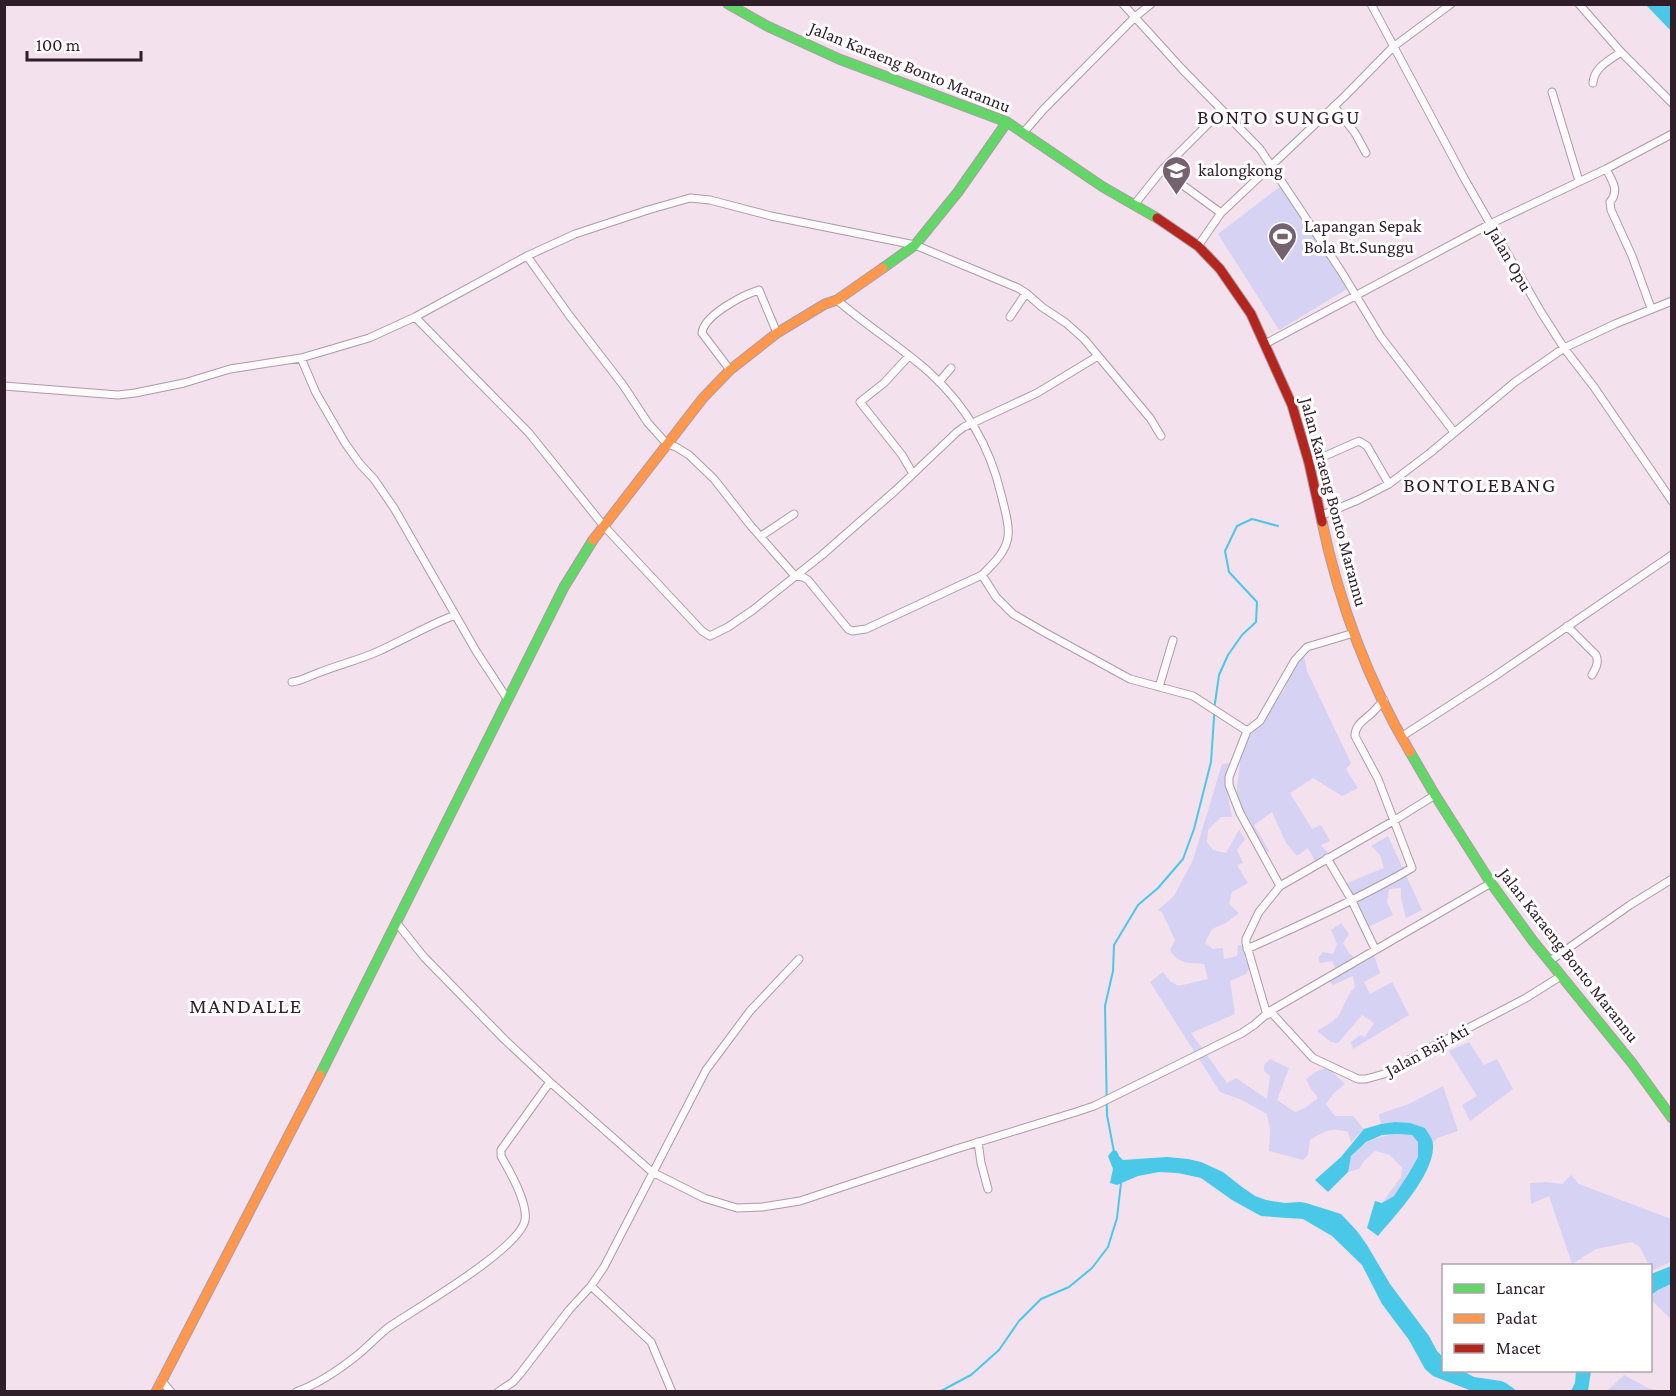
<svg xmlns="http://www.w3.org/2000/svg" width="1676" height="1396" font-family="'Crimson Pro',serif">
	<rect width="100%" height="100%" fill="#f3e1ed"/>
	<path fill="#d6d2f4" d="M1282 185 1347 289 1279 330 1218 234Z
		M1303 650 1307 671 1351 763 1346 769 1358 788 1342 796 1313 778 1290 793 1312 829 1321 825 1330 841 1321 845 1333 859 1318 867 1308 848 1297 856 1286 843 1272 812 1254 825 1269 851 1261 854 1236 797 1243 737 1250 736 1285 689 1292 667Z
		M1231 763 1227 792 1232 817H1221L1208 830 1207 842 1213 850 1226 853 1239 830 1245 839 1237 850 1243 863 1237 865 1248 883 1232 892 1229 904 1239 913 1226 923 1212 929 1205 943 1213 949 1223 948 1224 959 1237 956 1238 945H1246L1245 959 1252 965 1246 974 1230 981 1235 1014 1191 1033 1227 1083 1236 1078 1267 1099 1270 1076 1264 1071V1065L1270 1059 1289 1068 1277 1100 1295 1112 1305 1108 1318 1098 1311 1089 1306 1079 1317 1071 1328 1068 1345 1084 1334 1093 1326 1104 1335 1116H1353L1364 1129 1351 1142 1348 1132C1331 1127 1325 1131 1310 1140L1308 1155 1303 1160 1269 1151 1270 1130 1267 1114 1242 1100 1220 1092 1150 982 1163 972 1170 981 1178 986 1208 979 1204 964C1190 963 1177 964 1170 950L1175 940 1162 912 1158 910 1174 896 1193 860 1222 764Z
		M1388 836 1422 910 1406 918 1401 898V888L1389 889 1387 902 1393 915 1368 927 1347 883 1384 868 1380 855 1371 846Z
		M1341 923 1349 934 1343 943 1349 953 1361 963 1368 960 1371 946 1380 973 1364 982 1370 994 1392 982 1409 1015 1353 1049 1351 1042 1360 1035 1365 1037 1374 1023 1362 1015 1338 1043 1331 1042 1317 1031C1325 1026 1336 1021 1340 1013 1347 1001 1345 998 1355 987L1353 976 1333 985 1328 979 1337 972 1332 961 1320 963 1318 958 1323 952 1333 954 1337 944 1331 930Z
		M1469 1042 1484 1065 1497 1059 1513 1089 1470 1121 1462 1105 1477 1096 1449 1051Z
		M1443 1086 1458 1131 1437 1138 1433 1143 1425 1128 1395 1122 1381 1124 1379 1114 1409 1104Z
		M1398 1134 1412 1135 1418 1141V1157L1409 1173 1394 1196 1382 1203 1401 1177 1402 1168 1390 1155 1375 1151 1364 1161 1359 1169 1348 1172C1348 1145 1376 1136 1398 1134Z
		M1571 1175 1579 1184 1671 1219V1262L1651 1271 1650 1266 1649 1265 1640 1247 1632 1242 1596 1249 1572 1264 1549 1196 1531 1204 1530 1183 1546 1182 1562 1184Z
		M1671 1284V1319L1651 1300 1650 1295 1658 1290Z
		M1624 1375 1648 1388 1660 1391H1607Z"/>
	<path fill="#49c9e7" d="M1646 5H1671V31Z
		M1395 1122 1410 1123 1425 1128C1428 1133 1433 1139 1433 1145 1435 1173 1396 1215 1378 1236L1367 1228 1375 1201 1382 1203 1394 1196 1409 1173 1418 1157V1142L1412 1135 1398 1134 1382 1135 1366 1142 1351 1156 1348 1172 1328 1192 1315 1180 1341 1157 1364 1129 1381 1124Z
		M1113 1150 1117 1151 1119 1156 1123 1160 1167 1157 1188 1159 1201 1162 1223 1172 1242 1187 1255 1196 1266 1200 1285 1203 1300 1202 1306 1203 1341 1214 1357 1231 1367 1245 1390 1284 1429 1336 1437 1351 1443 1357 1444 1370 1463 1371 1474 1377 1501 1381 1506 1383 1517 1391H1472L1433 1376 1425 1369 1409 1340 1382 1304 1362 1265 1332 1236 1303 1219 1261 1216 1232 1200 1201 1178 1178 1173 1159 1172 1138 1176 1117 1185 1110 1183 1113 1169 1108 1156Z
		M1671 1266V1284L1658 1290 1651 1295V1274Z
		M1576 1371H1591L1588 1391H1571L1575 1383Z"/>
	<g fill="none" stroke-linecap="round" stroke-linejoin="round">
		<path stroke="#49c9e7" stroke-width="2" d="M1114 1152 1107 1115 1105 1006 1113 971 1114 945 1138 905 1158 888 1183 859 1194 829 1211 762 1215 703 1219 675 1228 655 1242 635 1256 622 1257 602 1229 572 1225 551 1237 526 1252 519 1278 526
			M939 1392 971 1375 999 1350 1019 1321 1041 1299 1069 1287 1092 1268 1108 1247 1117 1218 1121 1183"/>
		<defs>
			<path id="street" d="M1123 4 1182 69 1260 149 1341 271 1381 337 1454 432
				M1371 4 1464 178 1541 312 1564 348 1594 387 1672 501
				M1579 4 1621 52 1672 103
				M1593 83C1594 67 1610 60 1621 52
				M1552 92 1579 181
				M1334 106 1355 133 1366 153
				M1024 132 1043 110 1135 17 1151 4
				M1606 169C1612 181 1620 190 1610 202L1611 210 1632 256 1651 308
				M1162 170 1221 213
				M1134 205 1162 170 1222 110
				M1198 246 1221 213 1345 96 1393 47 1451 4
				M527 256 569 315 623 385 648 423 667 444 676 447 689 455 714 479 751 526 795 576 803 577 808 580 848 629 852 631 866 629 982 575 996 597 1013 614 1044 632 1130 679 1193 696 1247 731
				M837 300C867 326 901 347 930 373 966 406 990 447 1001 494 1012 537 1014 544 982 575
				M415 317 529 433 603 525 702 631 710 636 728 627 753 610 822 555 896 490 957 432 964 427 1037 393 1098 356
				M1010 317 1026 293
				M1265 344 1490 224 1606 169 1672 134
				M909 356 884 383 860 402 902 455 913 474
				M301 358 369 338 415 317 527 256 575 234 648 210 690 198 710 200 771 216 915 245 1018 288 1026 293 1042 307 1066 323 1084 339 1150 418 1161 436
				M730 370 702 333C704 315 743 295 759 290L777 333
				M939 382 951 368
				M4 386 118 395 135 393 184 383 230 369 301 358 316 393 345 443 360 464 374 479 394 508 476 651 508 700
				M1309 463 1359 441 1367 446 1389 484 1430 453 1515 382 1564 348 1615 324 1672 301
				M1320 516 1358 500 1389 484
				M761 536 794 514
				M1567 626 1596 655C1599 663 1596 668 1592 675
				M292 682C301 681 309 676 318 673 338 665 359 660 379 651 405 639 429 625 455 615
				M1159 687 1173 640
				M1401 737 1495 676 1672 555
				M1327 858 1351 899 1375 949
				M1280 886 1395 820 1435 795
				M396 922 424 957 505 1040 550 1082 652 1172 704 1198 737 1208 762 1207 800 1201 956 1149 1076 1112 1094 1106 1242 1033 1254 1025 1270 1011 1491 883
				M1247 949C1303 924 1360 898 1412 868L1378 779 1355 736C1355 724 1365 720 1373 712 1377 708 1380 704 1384 700
				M1550 961 1630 905 1672 879
				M1270 1011 1313 1058 1358 1079H1366L1384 1074 1428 1049 1526 998 1561 976
				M1267 1015 1246 943V939L1259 912 1280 886 1240 813 1229 785V777L1247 731 1260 721 1295 660 1307 647 1354 633
				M978 1142 981 1163 988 1189
				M591 1286 651 1342 672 1392
				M161 1380 171 1392
				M296 1392C318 1384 336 1372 355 1357 367 1348 377 1336 389 1327 415 1309 520 1249 525 1220 528 1203 510 1172 501 1156V1150L550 1082
				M498 1392 513 1382 520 1374 569 1310 591 1286 604 1267 706 1070 750 1011 799 959"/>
			<path id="fast" d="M728 4 767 26 839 59 1007 122 1103 187 1157 218
				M883 268 915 245 958 192 1007 122
				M1410 752 1435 795 1491 883 1533 941 1632 1063 1672 1118
				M320 1075 564 587 593 540"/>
			<path id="slow" d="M1322 522C1339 602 1368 681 1410 752
				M593 540 703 398 730 370 777 333 825 304 837 300 883 268
				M156 1392 320 1075"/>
			<path id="jam" d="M1157 218 1198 246 1220 269 1251 314 1292 405 1309 463 1322 522"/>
		</defs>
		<use href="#street" stroke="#ac9ba6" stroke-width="9"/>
		<use href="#fast" stroke="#ac9ba6" stroke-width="11"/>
		<use href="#slow" stroke="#ac9ba6" stroke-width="11"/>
		<use href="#jam" stroke="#ac9ba6" stroke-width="11"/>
		<use href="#street" stroke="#fdfafc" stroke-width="7"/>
		<use href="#fast" stroke="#63d668" stroke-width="9"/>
		<use href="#slow" stroke="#ff974d" stroke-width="9"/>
		<use href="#jam" stroke="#b3261e" stroke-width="9"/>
	</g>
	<defs>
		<symbol id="school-pin" viewBox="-11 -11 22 30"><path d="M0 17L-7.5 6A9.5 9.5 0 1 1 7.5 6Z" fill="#74626e" stroke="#fff"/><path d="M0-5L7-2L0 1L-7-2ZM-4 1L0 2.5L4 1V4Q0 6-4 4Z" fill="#fff"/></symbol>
		<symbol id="stadium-pin" viewBox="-11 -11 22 30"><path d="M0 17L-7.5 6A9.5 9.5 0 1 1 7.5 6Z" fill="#74626e" stroke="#fff"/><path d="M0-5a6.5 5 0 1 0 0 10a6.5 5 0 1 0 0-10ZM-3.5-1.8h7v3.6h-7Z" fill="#fff"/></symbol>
	</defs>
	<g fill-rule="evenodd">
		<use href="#school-pin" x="1160" y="154" width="33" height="45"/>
		<use href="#stadium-pin" x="1266" y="220" width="33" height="45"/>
	</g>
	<g text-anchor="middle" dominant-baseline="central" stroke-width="6" stroke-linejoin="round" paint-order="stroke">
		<g font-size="18" fill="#301d2a" stroke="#fff">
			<text transform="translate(910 67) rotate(22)">Jalan Karaeng Bonto Marannu</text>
			<text transform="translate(1510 259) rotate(60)">Jalan Opu</text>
			<text transform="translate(1334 502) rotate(75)">Jalan Karaeng Bonto Marannu</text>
			<text transform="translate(1569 955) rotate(52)">Jalan Karaeng Bonto Marannu</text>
			<text transform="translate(1427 1050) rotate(-28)">Jalan Baji Ati</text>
		</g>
		<g font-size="18" fill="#301d2a" stroke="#fff" text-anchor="start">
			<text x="1198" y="170">kalongkong</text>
			<text x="1304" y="226">Lapangan Sepak<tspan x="1304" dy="21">Bola Bt.Sunggu</tspan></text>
		</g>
		<g font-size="21" letter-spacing="1.5" fill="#301d2a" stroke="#fff">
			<text x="1279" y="117">BONTO SUNGGU</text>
			<text x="1480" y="485">BONTOLEBANG</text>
			<text x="246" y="1006">MANDALLE</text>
		</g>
	</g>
	<rect width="1676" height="1396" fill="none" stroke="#301d2a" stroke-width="12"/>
	<rect x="1442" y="1264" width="210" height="108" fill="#ffffff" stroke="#aca5aa" stroke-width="1.5"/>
	<rect x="1454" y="1284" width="30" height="9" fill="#63d668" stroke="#aca5aa" stroke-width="1.5"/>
	<text x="1496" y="1294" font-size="18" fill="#301d2a">Lancar</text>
	<rect x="1454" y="1314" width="30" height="9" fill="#ff974d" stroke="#aca5aa" stroke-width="1.5"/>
	<text x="1496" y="1324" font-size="18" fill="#301d2a">Padat</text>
	<rect x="1454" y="1344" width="30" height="9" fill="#b3261e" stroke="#aca5aa" stroke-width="1.5"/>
	<text x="1496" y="1354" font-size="18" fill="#301d2a">Macet</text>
	<path d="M27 51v9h114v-9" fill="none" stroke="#301d2a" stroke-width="3"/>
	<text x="36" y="51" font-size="18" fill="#301d2a" stroke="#ffffff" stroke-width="4.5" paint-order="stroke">100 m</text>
</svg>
